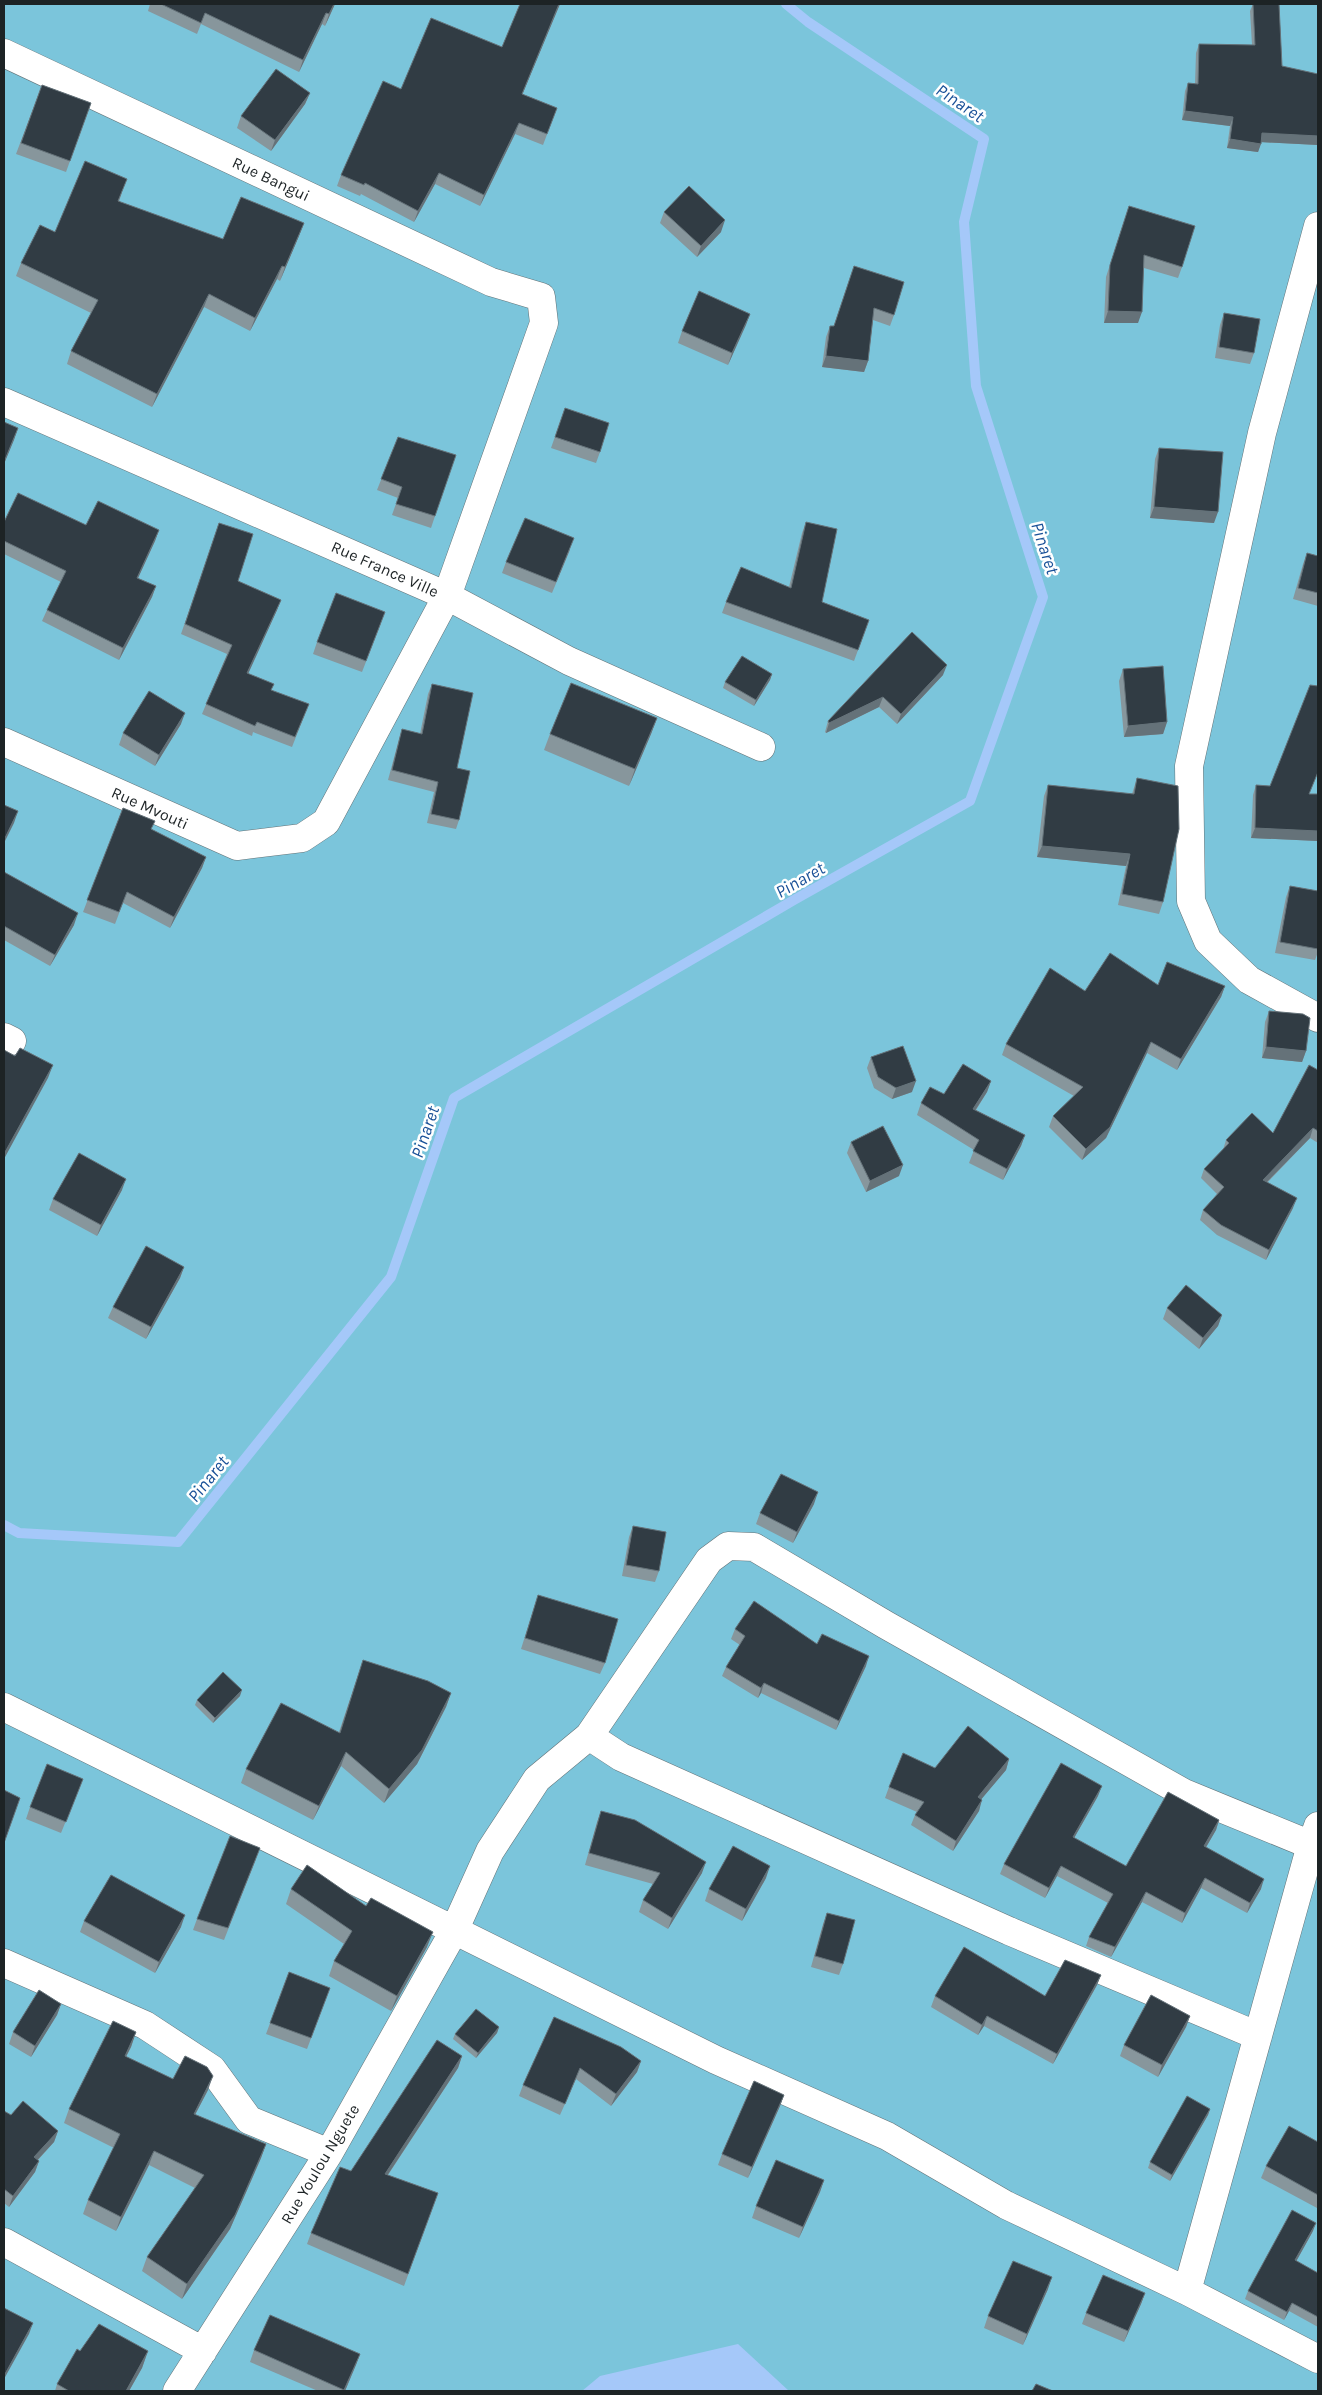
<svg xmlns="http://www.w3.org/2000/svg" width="1322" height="2395" font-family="Karla,sans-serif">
	<rect width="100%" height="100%" fill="#ddeff5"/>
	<path fill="#7bc5db" d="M4 4H1318V2391H4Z"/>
	<path fill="#a5c8f9" d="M738 2344 789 2391H582L600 2376Z"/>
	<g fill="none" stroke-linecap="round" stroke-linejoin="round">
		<path stroke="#a5c8f9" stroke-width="10" d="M4 1525 19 1533 178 1542 391 1277 454 1098 794 900 970 801 1043 597 976 386 964 222 984 139 808 22 786 4"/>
		<defs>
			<path id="minor" d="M4 53 491 282 541 297 544 323 447 596 326 822 302 838 237 846 4 742
				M1318 226 1262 433 1189 766 1191 901 1208 941 1249 980 1318 1018
				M4 402 447 596 569 661 761 747
				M4 1037 12 1041
				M4 1707 716 2060 887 2136 1006 2205 1187 2291 1318 2359
				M589 1736 621 1757 1009 1931 1258 2036
				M4 1963 145 2025 212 2069 249 2120 329 2153
				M4 2242 203 2351
				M1187 2291 1311 1845 1318 1826
				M177 2391 329 2153 454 1931 490 1851 537 1779 589 1736 709 1560 728 1546 754 1547 886 1625 1184 1793 1311 1845"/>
		</defs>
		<use href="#minor" stroke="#637378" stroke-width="29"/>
		<use href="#minor" stroke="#fff" stroke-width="28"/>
	</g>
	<path fill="#87969c" d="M150 4H335L325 26 322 24 299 72 201 24 197 34 148 11Z
		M520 4H560L522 94 557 108 543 145 515 134 480 206 435 184 414 222 361 194 360 196 337 186 341 175 401 89 502 47Z
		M1253 4H1279L1282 66 1318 145 1261 142 1258 152 1227 148 1230 126 1182 120 1185 91 1188 83 1195 84 1196 53 1199 44 1252 45 1250 11Z
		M42 85 91 103 66 172 16 154Z
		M310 93 305 104 271 151 237 128 241 116Z
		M122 192 119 202 223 239 304 223 280 281 277 279 250 331 204 307 152 407 67 364 71 351 91 313 16 276 21 263 55 232Z
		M1129 206 1182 267 1178 278 1144 268 1138 323H1104L1106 277Z
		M664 212 721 232 697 257 660 223Z
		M854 266 894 315 890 326 873 320 868 361 864 372 822 367 826 337 830 326H834Z
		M1224 313 1254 353 1250 364 1215 358 1220 325Z
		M750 314 728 365 678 343 682 331Z
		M565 408 600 452 596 463 551 448Z
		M398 437 435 516 431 528 392 515 398 498 377 490Z
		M1159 448 1214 523 1150 518 1155 459Z
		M4 522 86 525 159 530 155 541 138 578 156 586 152 597 119 660 42 621 47 610 61 582 4 554Z
		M806 522 822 602 869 620 854 661 722 613 726 602 789 587 802 533Z
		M219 523 238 581 281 600 277 610 248 673 305 714 292 747 253 732 252 736 202 714 227 654 181 634Z
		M570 550 552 593 502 573 506 562Z
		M1307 553 1318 556V606L1293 599 1303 564Z
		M381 623 362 672 313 654 317 642Z
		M912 632 943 675 897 724 879 707 826 733 825 732 828 721Z
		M1123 669 1167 722 1163 734 1124 737 1119 681Z
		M772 674 770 680 754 706 723 688 725 682Z
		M432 684 457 768 459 820 456 829 427 823 434 792 388 780 399 739 402 729 420 734 428 694Z
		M657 718 651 734 629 786 544 750 550 734Z
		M181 724 155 766 119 745 123 733Z
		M1137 778 1163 902 1159 914 1118 905 1126 866 1037 857 1044 796 1048 785 1132 794Z
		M1256 785 1310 794H1318V841L1251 838 1253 795Z
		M123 808 152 830 206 857 202 868 170 928 123 903 115 924 83 912Z
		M4 872 74 925 50 966 4 940Z
		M1290 886 1318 891V952L1315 960 1275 953 1286 897Z
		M1158 985 1225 986 1221 997 1177 1070 1147 1053 1106 1138 1082 1160 1049 1127 1053 1116 1074 1096 1002 1055 1006 1044 1085 991Z
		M1269 1011 1306 1051 1302 1062 1262 1058 1265 1022Z
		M871 1057 912 1092 892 1099 874 1088 867 1068Z
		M1318 1070V1143L1310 1138 1267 1183 1293 1208 1266 1260 1217 1235 1200 1220 1203 1210 1217 1194 1201 1178 1204 1169 1223 1150 1226 1140 1273 1133Z
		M991 1081 987 1092 976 1110 1025 1135 1021 1146 1003 1180 969 1163 974 1150 917 1115 921 1103 944 1094Z
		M851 1142 899 1176 866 1192 847 1153Z
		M122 1190 97 1236 49 1210 53 1199Z
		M184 1267 180 1278 146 1339 108 1318 113 1307Z
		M1167 1308 1222 1315 1218 1326 1199 1349 1163 1319Z
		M814 1504 793 1543 756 1524 760 1513Z
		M633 1526 659 1571 655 1582 622 1576 629 1537Z
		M538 1595 605 1663 600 1674 521 1649Z
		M735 1629 817 1644 866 1666 836 1730 761 1693 758 1698 722 1676 726 1667 740 1645 731 1639Z
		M363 1660 451 1693 446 1707 417 1764 384 1803 341 1766 313 1820 241 1783 246 1769 339 1732Z
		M240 1696 213 1723 195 1705 197 1700Z
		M1009 1759 1006 1770 981 1799 979 1811 953 1851 911 1825 915 1815 917 1812 885 1798 889 1787 935 1768Z
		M83 1779 61 1833 26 1819 30 1807Z
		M1098 1796 1074 1838 1126 1866 1219 1820 1216 1830 1206 1847 1261 1889 1247 1913 1201 1888 1182 1923 1142 1902 1111 1957 1086 1946 1089 1937 1108 1903 1057 1876 1045 1898 1000 1874 1004 1864Z
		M601 1811 702 1873 668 1929 639 1912 643 1900 653 1884 585 1865 597 1822Z
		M256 1859 224 1940 193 1930 197 1919Z
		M766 1878 742 1921 705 1901 709 1889Z
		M291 1889 366 1906 427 1947 391 2011 329 1976 334 1961 344 1944 286 1904Z
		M827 1913 843 1964 839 1975 811 1967 823 1924Z
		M84 1921 181 1927 155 1973 80 1932Z
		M289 1972 330 1988 307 2049 266 2034Z
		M1101 1975 1097 1985 1053 2064 984 2026 978 2035 931 2007 935 1996H1045Z
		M61 2004 57 2015 31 2057 9 2044 13 2032Z
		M1190 2016 1186 2027 1158 2077 1120 2056 1124 2045Z
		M554 2017 641 2061 637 2072 611 2106 576 2079 560 2115 519 2096 523 2085Z
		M499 2027 497 2033 476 2058 453 2039 455 2034Z
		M136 2032 131 2047 126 2057 173 2079 208 2090 195 2115 266 2144 261 2158 230 2229 182 2299 142 2271 147 2257 195 2188 149 2165 116 2231 83 2214 88 2200 114 2148 64 2123 69 2109Z
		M462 2056 458 2068 388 2175 438 2193 404 2286 307 2244 311 2233 351 2171Z
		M784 2095 780 2106 748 2178 718 2165 722 2154Z
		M1210 2109 1208 2115 1170 2181 1148 2168 1150 2162Z
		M4 2111 11 2115 58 2131 54 2142 38 2160 39 2161 35 2172 9 2207 4 2203Z
		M1318 2142V2206L1317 2208 1261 2178 1266 2166Z
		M824 2180 820 2192 799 2238 752 2218 756 2206Z
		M1313 2231 1296 2261 1318 2273V2327L1289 2311 1284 2320 1245 2299 1248 2291Z
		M1048 2289 1023 2345 984 2328 988 2316Z
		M1145 2293 1141 2304 1124 2342 1082 2324 1086 2313Z
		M254 2350 360 2354 345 2391H318L250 2362Z
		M80 2351H148L142 2368 129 2391H55L57 2384Z"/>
	<path fill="#657279" d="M334 4H335L325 26 329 14Z
		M559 4H560L518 105 522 94Z
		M326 13 322 24 299 72 303 60Z
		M310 93 305 104 271 151 275 140Z
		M1185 111 1233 117 1230 126 1182 120Z
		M519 123 515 134 480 206 484 195Z
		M1262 133 1318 136V145L1259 142Z
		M1230 139 1261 144 1258 152 1227 148Z
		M439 173 435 184 414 222 418 211Z
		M725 220 721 232 697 257 701 246Z
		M304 223 299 236 280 281 285 267Z
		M282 266 277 279 250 331 255 318Z
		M209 294 204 307 152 407 157 394Z
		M1108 311 1142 312 1138 323H1104Z
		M750 314 746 325 728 365 732 353Z
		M826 356 868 361 864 372 822 367Z
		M18 428 14 440 4 464V462Z
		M1154 507 1218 512 1214 523 1150 518Z
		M159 530 155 541 133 589 137 578Z
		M156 586 152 597 119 660 123 648Z
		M281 600 277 610 244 683 247 673Z
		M947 665 943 675 897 724 901 714Z
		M772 674 770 680 754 706 756 700Z
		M883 697 879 707 826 733 829 723Z
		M185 713 181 724 155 766 159 755Z
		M657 718 651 734 629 786 635 769Z
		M1167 722 1163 734 1124 737 1128 726Z
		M18 811 14 823 4 843V840Z
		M1255 828 1318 831V841L1251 838Z
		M1042 846 1130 854 1126 866 1037 857Z
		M206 857 202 868 170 928 174 917Z
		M78 913 74 925 50 966 55 955Z
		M1225 986 1221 997 1177 1070 1181 1059Z
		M1151 1042 1147 1053 1106 1138 1082 1160 1086 1149Z
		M1266 1047 1306 1051 1302 1062 1262 1058Z
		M53 1065 48 1078 4 1159V1154Z
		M916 1081 912 1092 892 1099 896 1088Z
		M991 1081 987 1092 969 1120 973 1109Z
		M1313 1128 1310 1138 1259 1190 1263 1180Z
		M1025 1135 1021 1146 1003 1180 1007 1169Z
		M903 1165 899 1176 866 1192 870 1181Z
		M126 1179 122 1190 97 1236 101 1225Z
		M1297 1198 1293 1208 1266 1260 1269 1250Z
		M184 1267 180 1278 146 1339 151 1327Z
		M1222 1315 1218 1326 1199 1349 1203 1338Z
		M818 1492 814 1504 793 1543 797 1532Z
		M869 1656 866 1666 836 1730 839 1721Z
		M764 1683 761 1693 758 1698 761 1688Z
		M242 1690 240 1696 213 1723 215 1718Z
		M451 1693 446 1707 417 1764 384 1803 389 1789Z
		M346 1752 341 1766 313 1820 319 1806Z
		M1009 1759 1006 1770 974 1808 978 1797Z
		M1102 1786 1098 1796 1069 1847 1073 1837Z
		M982 1800 979 1811 953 1851 956 1841Z
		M1219 1820 1216 1830 1201 1856 1204 1846Z
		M706 1862 702 1873 668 1929 672 1918Z
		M770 1866 766 1878 742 1921 746 1909Z
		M1061 1866 1057 1876 1045 1898 1049 1888Z
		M1205 1878 1201 1888 1182 1923 1185 1913Z
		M1264 1879 1261 1889 1247 1913 1250 1903Z
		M1146 1892 1142 1902 1111 1957 1115 1947Z
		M185 1915 181 1927 155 1973 159 1962Z
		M433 1932 427 1947 391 2011 397 1996Z
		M1101 1975 1097 1985 1053 2064 1057 2054Z
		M61 2004 57 2015 31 2057 35 2046Z
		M987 2016 984 2026 978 2035 982 2025Z
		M1190 2016 1186 2027 1158 2077 1162 2065Z
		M499 2027 497 2033 476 2058 478 2053Z
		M136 2032 131 2047 119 2070 125 2056Z
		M462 2056 458 2068 381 2185 385 2174Z
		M641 2061 637 2072 611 2106 616 2094Z
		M213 2076 208 2090 188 2128 194 2114Z
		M784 2095 780 2106 748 2178 752 2167Z
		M1210 2109 1208 2115 1170 2181 1172 2175Z
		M58 2131 54 2142 30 2168 34 2157Z
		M266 2144 261 2158 230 2229 182 2299 187 2284Z
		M154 2151 149 2165 116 2231 121 2217Z
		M39 2161 35 2172 9 2207 13 2196Z
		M824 2180 820 2192 799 2238 803 2227Z
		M1316 2223 1313 2231 1292 2269 1295 2260Z
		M1052 2277 1048 2289 1023 2345 1027 2334Z
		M1145 2293 1141 2304 1124 2342 1128 2331Z
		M1292 2303 1289 2311 1284 2320 1287 2312Z
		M33 2323 29 2334 4 2379 5 2374Z
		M148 2351 142 2368 129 2391H126Z
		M360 2354 356 2365 345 2391H344Z"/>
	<path fill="#313c44" stroke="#657279" d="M161 4H334L329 14 326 13 303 60 205 13 201 23Z
		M520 4H559L522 94 557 108 547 134 519 123 484 195 439 173 418 211 365 183 364 185 341 175 383 81 401 89 431 18 502 47Z
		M1253 4H1279L1282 66 1318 74V136L1262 133 1261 144 1230 139 1233 117 1185 111 1188 83 1198 84 1199 44 1255 45Z
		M276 69 310 93 275 140 241 116Z
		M42 85 91 103 70 161 21 143Z
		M85 161 127 179 118 201 223 239 241 197 304 223 285 267 282 266 255 318 209 294 157 394 71 351 98 300 21 263 40 225 55 232Z
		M689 186 725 220 701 246 664 212Z
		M1129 206 1195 226 1182 267 1144 255 1142 312 1108 311 1110 265Z
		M854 266 904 282 894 315 874 308 868 361 826 356 830 326H834Z
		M699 291 750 314 732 353 682 331Z
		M1224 313 1260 319 1254 353 1219 347Z
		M565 408 609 423 600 452 555 437Z
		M4 422 18 428 4 462Z
		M398 437 456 455 435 516 396 504 402 487 381 479Z
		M1159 448 1223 452 1218 512 1154 507Z
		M18 493 86 525 98 501 159 530 137 578 156 586 123 648 47 610 66 571 4 541V522Z
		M525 518 574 538 556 582 506 562Z
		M806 522 837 529 822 602 869 620 858 650 726 602 741 567 791 588Z
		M219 523 253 534 238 581 281 600 247 673 274 684 271 690 309 704 295 737 257 722 255 726 206 704 232 645 185 624Z
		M1307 553 1318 556V593L1298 588Z
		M336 593 385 612 366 661 317 642Z
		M912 632 947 665 901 714 883 697 829 723 828 721Z
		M742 656 772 674 756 700 725 682Z
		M1163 666 1167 722 1128 726 1123 669Z
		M571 683 657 718 635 769 550 734Z
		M432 684 473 693 457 768 470 771 459 820 431 814 438 782 392 770 402 729 422 734Z
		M1310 685 1318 686V772L1309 794H1318V831L1255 828 1256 785 1270 786Z
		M149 691 185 713 159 755 123 733Z
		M1137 778 1178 786 1179 829 1163 902 1122 894 1130 854 1042 846 1048 785 1134 794Z
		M4 805 18 811 4 840Z
		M123 808 155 821 151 829 206 857 174 917 127 892 119 912 87 900Z
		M4 872 78 913 55 955 4 926Z
		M1290 886 1318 891V949L1280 942Z
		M1110 953 1158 985 1167 962 1225 986 1181 1059 1151 1042 1110 1127 1086 1149 1053 1116 1083 1087 1006 1044 1050 968 1085 991Z
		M1269 1011 1303 1014 1310 1018 1306 1051 1266 1047Z
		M903 1046 916 1081 896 1088 878 1077 871 1057Z
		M20 1048 53 1065 4 1154V1050L15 1056Z
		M963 1064 991 1081 973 1109 1025 1135 1007 1169 973 1151 979 1140 921 1103 930 1087 944 1094Z
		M1309 1065 1318 1070V1131L1313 1128 1263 1180 1297 1198 1269 1250 1221 1225 1203 1210 1224 1187 1204 1169 1229 1143 1226 1140 1252 1113 1273 1133Z
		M883 1126 903 1165 870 1181 851 1142Z
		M79 1153 126 1179 101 1225 53 1199Z
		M146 1246 184 1267 151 1327 113 1307Z
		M1186 1285 1222 1315 1203 1338 1167 1308Z
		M781 1474 818 1492 797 1532 760 1513Z
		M633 1526 666 1532 659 1571 626 1565Z
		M538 1595 618 1619 605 1663 525 1638Z
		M754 1601 817 1644 822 1634 869 1656 839 1721 764 1683 761 1688 726 1667 745 1636 735 1629Z
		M363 1660 428 1681 451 1693 422 1750 389 1789 346 1752 319 1806 246 1769 281 1703 340 1733Z
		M223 1672 242 1690 215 1718 197 1700Z
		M968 1726 1009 1759 978 1797 982 1800 956 1841 915 1815 924 1802 889 1787 903 1753 935 1768Z
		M1061 1763 1102 1786 1073 1837 1126 1866 1168 1792 1219 1820 1204 1846 1264 1879 1250 1903 1205 1878 1185 1913 1146 1892 1115 1947 1089 1937 1113 1894 1061 1866 1049 1888 1004 1864Z
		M47 1764 83 1779 66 1822 30 1807Z
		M4 1790 20 1798 4 1843Z
		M601 1811 635 1820 706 1862 672 1918 643 1900 660 1873 589 1853Z
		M230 1836 260 1848 228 1928 197 1919Z
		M733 1846 770 1866 746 1909 709 1889Z
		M307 1865 366 1906 371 1898 433 1932 397 1996 334 1961 352 1931 291 1889Z
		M111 1875 185 1915 159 1962 84 1921Z
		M827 1913 855 1920 843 1964 815 1956Z
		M964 1947 1045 1996 1065 1960 1101 1975 1057 2054 987 2016 982 2025 935 1996Z
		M289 1972 330 1988 311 2038 270 2023Z
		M39 1990 61 2004 35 2046 13 2032Z
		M1151 1995 1190 2016 1162 2065 1124 2045Z
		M476 2009 499 2027 478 2053 455 2034Z
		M554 2017 621 2047 641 2061 616 2094 580 2068 565 2104 523 2085Z
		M113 2021 136 2032 125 2056 173 2079 185 2056 207 2067 213 2076 194 2114 266 2144 235 2215 187 2284 147 2257 204 2175 154 2151 121 2217 88 2200 120 2134 69 2109Z
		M437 2040 462 2056 385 2174 438 2193 408 2274 311 2233 340 2167 351 2171Z
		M754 2081 784 2095 752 2167 722 2154Z
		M1187 2096 1210 2109 1172 2175 1150 2162Z
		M23 2101 58 2131 34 2157 39 2161 13 2196 4 2189V2111L11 2115Z
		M1289 2126 1318 2142V2195L1266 2166Z
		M776 2160 824 2180 803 2227 756 2206Z
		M1292 2210 1316 2223 1295 2260 1318 2273V2317L1292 2303 1287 2312 1248 2291Z
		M1013 2261 1052 2277 1027 2334 988 2316Z
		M1103 2275 1145 2293 1128 2331 1086 2313Z
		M4 2308 33 2323 5 2374 4 2373Z
		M270 2315 360 2354 344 2390 254 2350Z
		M99 2324 148 2351 126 2391H69L57 2384 77 2349 80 2351Z
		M1036 2384 1053 2391H1032Z"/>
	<g text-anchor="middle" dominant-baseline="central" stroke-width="5" stroke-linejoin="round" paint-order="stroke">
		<g font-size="16" fill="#1d2325" stroke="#fff">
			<text transform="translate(271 179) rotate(25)">Rue Bangui</text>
			<text transform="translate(385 569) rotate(24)">Rue France Ville</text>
			<text transform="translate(150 808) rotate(24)">Rue Mvouti</text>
			<text transform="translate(320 2164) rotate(-59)">Rue Youlou Nguete</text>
		</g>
		<g font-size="18" font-style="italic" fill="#1a5198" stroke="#fff">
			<text transform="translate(960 103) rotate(34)">Pinaret</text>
			<text transform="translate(1045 548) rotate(72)">Pinaret</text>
			<text transform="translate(800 880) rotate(-30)">Pinaret</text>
			<text transform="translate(425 1132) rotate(-71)">Pinaret</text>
			<text transform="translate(208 1479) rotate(-51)">Pinaret</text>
		</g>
	</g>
	<rect width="1322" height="2395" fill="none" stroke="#1d2325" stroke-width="10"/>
</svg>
